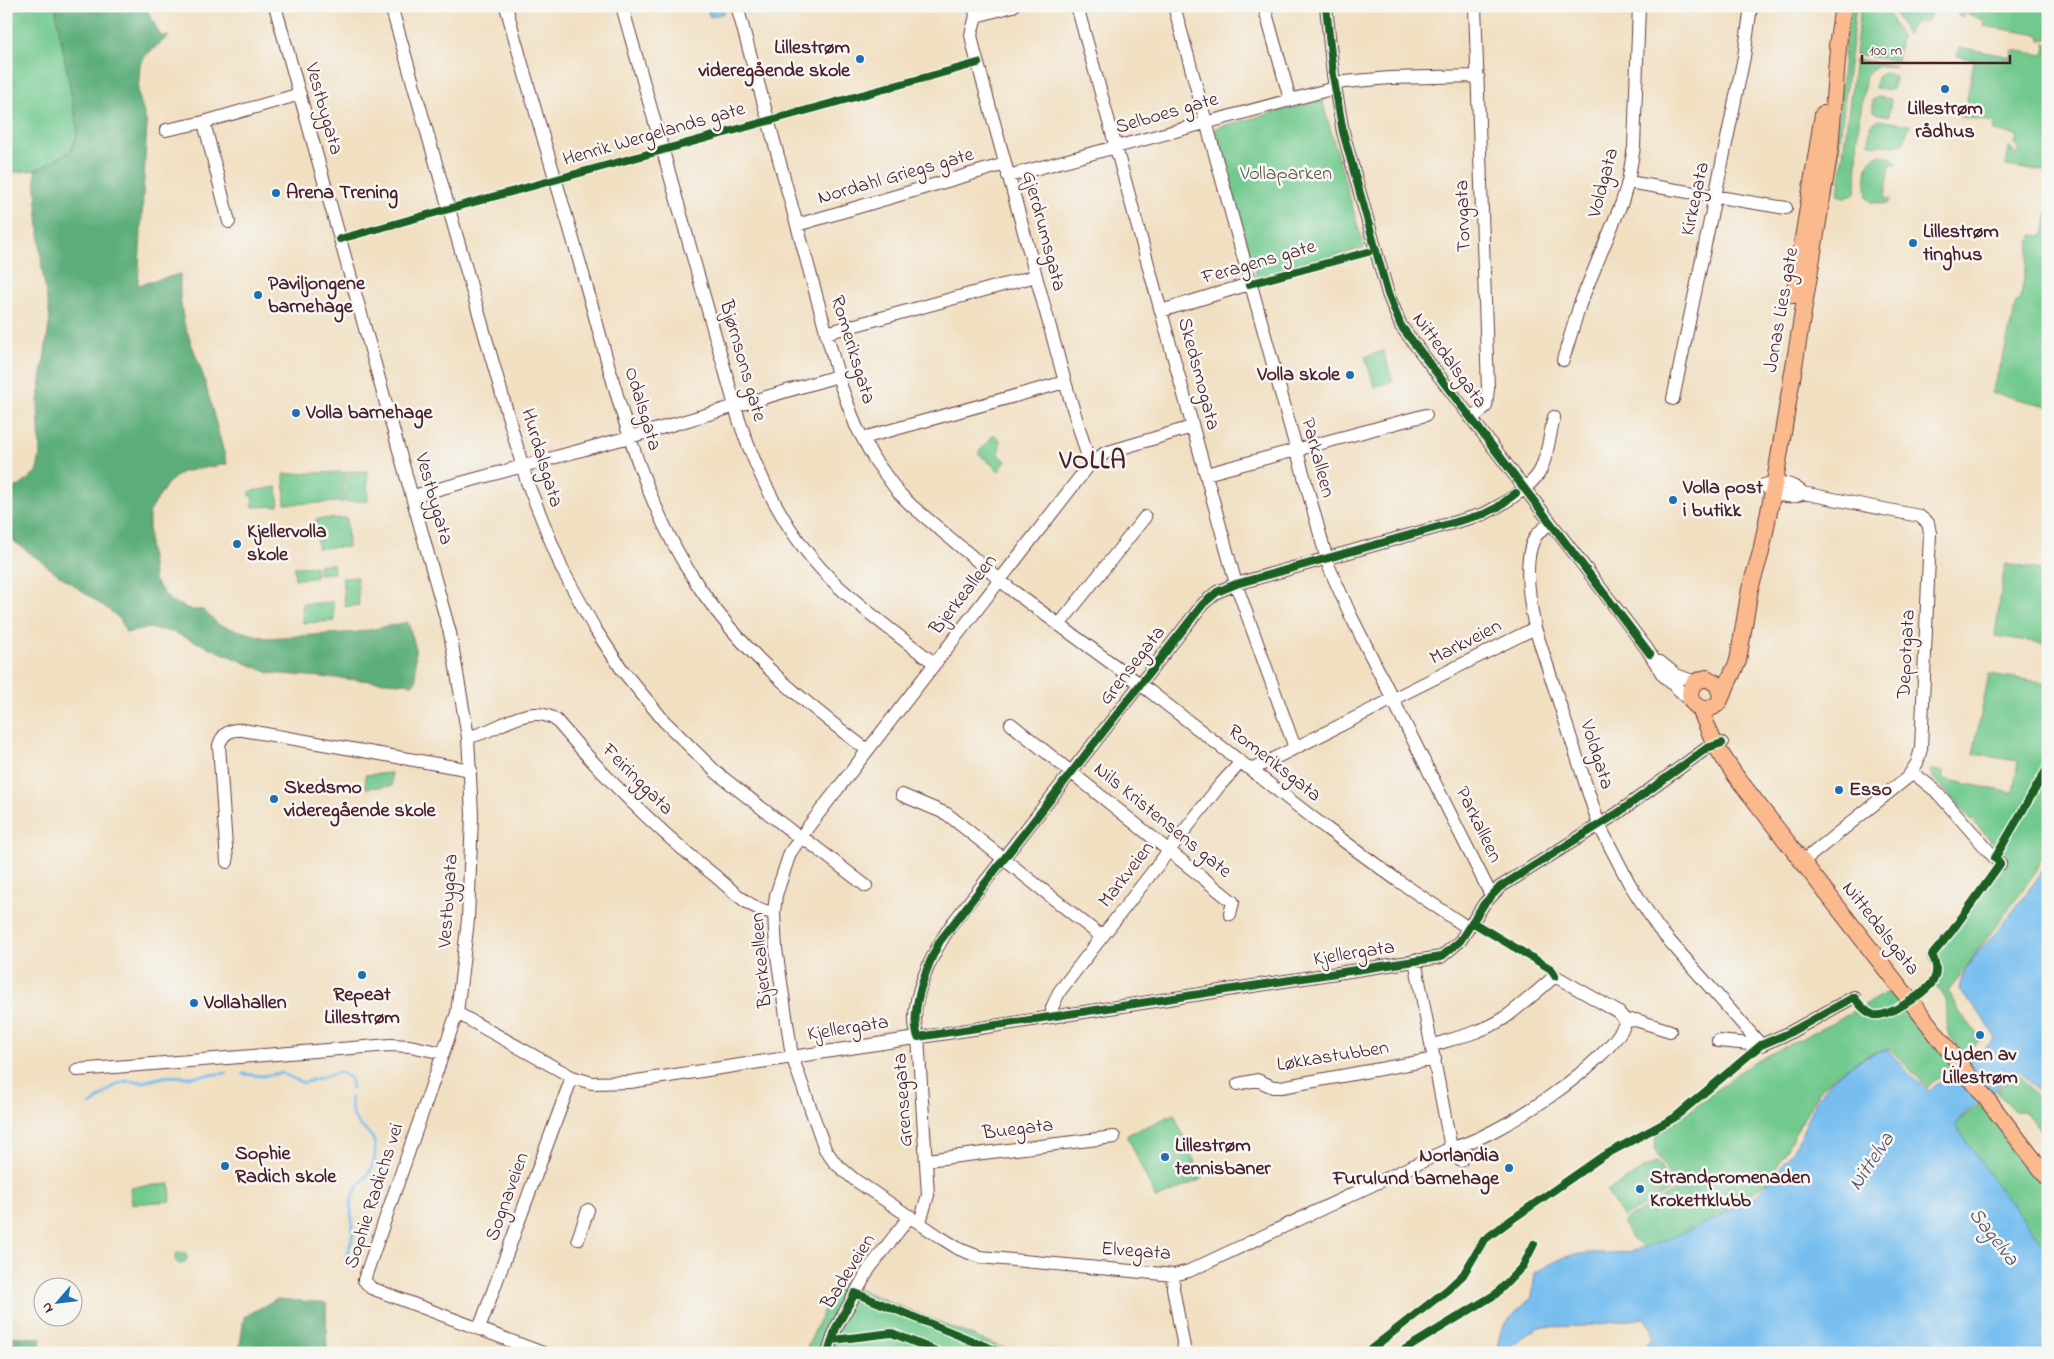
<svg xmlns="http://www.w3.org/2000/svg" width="2054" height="1359" font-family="'Indie Flower',sans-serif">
	<rect width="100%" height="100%" fill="#f6f6f2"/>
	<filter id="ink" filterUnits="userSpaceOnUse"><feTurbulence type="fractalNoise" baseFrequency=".02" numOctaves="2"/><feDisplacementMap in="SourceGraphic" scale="10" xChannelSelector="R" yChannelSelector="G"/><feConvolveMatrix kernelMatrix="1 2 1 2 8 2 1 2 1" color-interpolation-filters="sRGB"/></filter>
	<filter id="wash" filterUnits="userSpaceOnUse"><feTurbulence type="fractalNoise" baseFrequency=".0096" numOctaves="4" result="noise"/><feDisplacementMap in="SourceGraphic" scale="20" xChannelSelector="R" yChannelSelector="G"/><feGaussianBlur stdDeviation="1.12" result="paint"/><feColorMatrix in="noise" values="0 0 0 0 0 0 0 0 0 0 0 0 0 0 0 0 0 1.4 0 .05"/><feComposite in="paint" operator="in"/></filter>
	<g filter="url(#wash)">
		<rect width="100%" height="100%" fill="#f1dfc1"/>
		<path fill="#71c98e" stroke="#5e745c" d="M6 6H55L78 131 71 151 36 170 6 173Z
			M1849 6H1856L1834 190 1831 185Z
			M1861 6H1885L1901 37 1897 61 1855 54Z
			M1891 6H1933L1928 21 1913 23 1907 35Z
			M1960 6H2046L2048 8V39L2040 40V35L1984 26 1985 21 1964 12 1963 17H1958Z
			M2044 44 2048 45V172L2006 166 2009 147 2016 154 2020 151 2013 144 2016 143 2017 135 1993 131 1994 122 1956 116V111L1965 110 1974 60 1957 56 1959 47 2011 57 2012 50 2044 55 2046 46Z
			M1855 59 1896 66C1883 67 1874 63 1866 76L1858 130 1856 190 1853 195 1846 198 1838 195Z
			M1884 73 1895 76V81H1891L1894 83 1892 90 1875 88 1877 77Z
			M1878 97 1891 99 1889 116 1878 114 1873 110V100Z
			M1322 100 1364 248 1257 278 1215 128Z
			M1878 120 1910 125 1902 145H1874L1869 143 1870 125Z
			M1879 155 1893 158 1898 164H1890L1885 198 1891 200 1887 204 1872 202 1867 198C1866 184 1862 158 1879 155Z
			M2048 212V406L1991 393 2003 358 2016 302 2020 300 2032 235 2044 236Z
			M1383 351 1393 381 1375 387 1365 357Z
			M994 434 1000 440 999 455 1006 461 999 471 978 453Z
			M367 471 368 501 346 502 345 472Z
			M343 472 344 502 285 504 284 474Z
			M277 487 279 506 253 507V499L249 494 251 491Z
			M347 518 348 547 317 548 316 519Z
			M333 564 334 573 318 574V565Z
			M2005 564 2048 571V644L1995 636Z
			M315 566 316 578 295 579 294 567Z
			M357 577 359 605 345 607 342 578Z
			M333 602 334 621 303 623 302 604Z
			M1989 674 2048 683V850L2039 861 2037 870 1948 992 1960 1013 1982 1039 1964 1053C1960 1048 1952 1041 1949 1035 1941 1017 1954 998 1933 984L1935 968 1930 955 2008 859 1932 777 1930 770 1943 771V779L2013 793 2018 761 1973 754Z
			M391 773 392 786 366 788 365 775Z
			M1896 987 1955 1064 1927 1087 1890 1049 1866 1056 1839 1073 1819 1090 1769 1181 1709 1224 1653 1254 1632 1239 1622 1222 1677 1189 1655 1151 1656 1136 1752 1063 1835 1022Z
			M2018 1073 2048 1111V1140L2024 1111H2014L1996 1091Z
			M1980 1104 2048 1190V1253L1950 1127Z
			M1174 1114 1202 1179 1156 1199 1127 1135Z
			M1657 1161 1673 1188 1623 1218 1607 1191Z
			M170 1184 171 1201 132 1204 130 1187Z
			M175 1258a6 6 0 1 1 12 0a6 6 0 1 1-12 0Z
			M843 1283 1015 1353H805L827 1302Z"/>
		<path fill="#5cad79" stroke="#536652" d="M55 6H145L161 36H169L146 55 140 65 138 92 147 125 138 285 180 274V298L184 323 203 375 227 464 182 472 167 484 149 513V544L154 580 170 601 192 610H203L219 625 266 638 359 632 408 622 415 646 416 681 413 684 269 673 173 632 148 628 126 633 120 619 109 610 55 572 6 535V489L20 486 37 471 40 453 38 401 50 318 42 269 35 177 36 170 71 151 78 131Z
			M276 1299 326 1303 327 1353H239L244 1317Z
			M6 1336 41 1338 39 1353H6Z"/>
		<path fill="#77beef" stroke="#606e8d" d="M723 7 724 13 710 17 708 11Z
			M2048 862V1103L2019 1070 1961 1117 1955 1125 1994 1182 2048 1250V1353H1632L1653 1338 1652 1329 1644 1318 1585 1326 1538 1327 1503 1351 1499 1350C1495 1325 1517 1313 1532 1297L1535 1273C1548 1265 1562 1257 1577 1254 1593 1252 1610 1254 1626 1252 1649 1250 1742 1209 1758 1194 1773 1179 1791 1155 1801 1136 1805 1127 1807 1117 1812 1108 1824 1080 1859 1056 1888 1050L1913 1078 1929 1090 1964 1066 1996 1039 1986 1022 1959 990C1963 961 1989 944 2005 921 2020 902 2035 883 2048 862Z"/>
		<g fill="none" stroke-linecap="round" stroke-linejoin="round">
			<path stroke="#77beef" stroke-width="3" d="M243 1074 262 1076 281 1073 303 1083 340 1072 350 1078 352 1088
				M91 1105 114 1086 126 1081 143 1082 168 1076 190 1077 227 1073
				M347 1263 346 1259C348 1251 352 1242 353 1233 354 1221 348 1210 352 1199 358 1179 377 1175 375 1147 375 1128 349 1130 351 1098"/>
		</g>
	</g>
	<g filter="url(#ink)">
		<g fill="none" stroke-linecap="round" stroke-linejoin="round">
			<defs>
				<path id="minor" d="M275 6 450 633 468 737 472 815 468 920 457 1013 364 1280 371 1288 543 1353
					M391 6 527 482 562 569 595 629 623 671 664 721 717 773 800 838
					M506 6C531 100 560 192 586 285 616 388 638 497 699 587 744 654 804 702 867 750
					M622 6 739 420C760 482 790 542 839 587 869 614 902 639 934 663
					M737 6 841 386 856 426 874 459 898 492 912 506 1013 591 1148 690 1326 828 1397 880 1468 928
					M974 6 976 16 971 35 975 53 1065 382 1090 464
					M1077 6 1236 584 1295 748
					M1174 6 1329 567 1350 614 1491 895
					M1264 6 1290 99
					M1326 6 1333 75 1343 132 1388 294 1401 326 1647 649 1663 675 1691 701
					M976 16 1013 6
					M1334 83 1390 78 1478 76
					M204 122 229 222
					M166 130 204 122 300 94
					M1008 176 1335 88
					M1628 182 1786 208
					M797 225 1005 164
					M1161 311 1249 284
					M826 333 1036 276
					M1563 360 1580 304 1622 202 1628 182 1634 147 1639 6
					M1673 399 1744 57 1751 6
					M1472 419 1486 406 1488 389 1475 6
					M1192 427 1105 453 1090 464 808 827 790 853 776 895 774 913 776 949 792 1056 825 1149 835 1163 855 1180 940 1237 959 1249 980 1257 1174 1275 1189 1271 1451 1148 1415 960
					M863 438 1065 382
					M1206 474 1426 415
					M1764 485C1778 480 1792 483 1803 493L1919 516 1928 523 1930 533 1921 749 1917 763 1908 777 1802 862
					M1766 487C1776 495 1791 500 1803 493
					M413 496 644 433 838 376
					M1551 523C1546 527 1540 530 1536 536 1522 557 1530 604 1535 628L1599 825 1629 883 1658 928 1761 1045
					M1059 625 1145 517
					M1660 662 1676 675 1695 682
					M1011 724 1233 902 1230 914
					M468 737C497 733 527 701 556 720 604 777 656 829 714 875 733 891 749 909 774 913
					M1251 770 1535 628
					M1912 772 1936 791 2000 864
					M902 795 947 814 1102 937
					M801 836 866 886
					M227 862 219 745C223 733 231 729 243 730L471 770
					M457 1013 572 1077 592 1083 630 1082 1441 957 1460 941 1484 904 1500 887 1618 813 1707 748 1722 743
					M1052 1016V1008L1059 992 1220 785 1241 762
					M1626 1021 1636 1020 1670 1031
					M1718 1041 1761 1045 1787 1034 1854 997
					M1433 1045C1456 1038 1482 1032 1503 1019 1521 1006 1538 991 1555 976L1618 1012 1626 1021C1611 1063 1495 1139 1451 1148
					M77 1070 390 1045 410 1046 443 1053
					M1238 1084 1257 1080 1273 1087H1281L1435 1059
					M1459 1146 1461 1161
					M927 1160 1114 1137
					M920 1222 928 1195 918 1037C906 1004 933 951 952 924L1203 604 1217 592 1236 584 1484 514C1500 506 1534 486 1541 469 1548 454 1550 433 1554 417
					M578 1239 588 1210
					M1174 1275 1173 1288 1185 1353
					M479 1329 572 1077
					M828 1353 836 1328 869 1269 910 1216"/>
				<path id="major" d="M1837 46 1843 6
					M1794 295 1823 114
					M1721 696 1717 684 1706 678 1695 682C1680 699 1703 720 1719 702L1738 661 1750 589 1761 552 1775 481 1830 149 1839 35
					M1700 709 1715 745 1735 775 2048 1178"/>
			</defs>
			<use href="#minor" stroke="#633c42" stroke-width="14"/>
			<use href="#major" stroke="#633c42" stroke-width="18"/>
			<use href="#minor" stroke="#fff" stroke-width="12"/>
			<use href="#major" stroke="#fbba8d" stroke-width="16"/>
			<defs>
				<path id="cycleway" d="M1326 6 1333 75 1343 132 1388 294 1401 326 1650 654
					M340 239 978 63
					M1249 284 1368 252
					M1516 493 1498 507 1484 514 1236 584 1217 592 1203 604 940 941C927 965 909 1011 918 1037L1441 957 1460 941 1484 904 1500 887 1618 813 1707 748 1722 743
					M1472 922 1551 969 1555 976
					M833 1340 892 1333 941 1353
					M828 1353 836 1328 855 1293 1002 1353
					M1366 1353 1447 1290 1463 1275 1484 1240 1511 1220 1603 1156 1674 1118 1761 1045 1787 1034 1854 997C1859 1004 1865 1012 1874 1015 1887 1018 1923 994 1931 984 1938 975 1937 964 1932 955L1952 931 2000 864 1995 858 2048 767
					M1399 1353 1496 1294 1523 1266 1534 1244"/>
			</defs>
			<use href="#cycleway" stroke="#f6f6f2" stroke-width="11"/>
			<use href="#cycleway" stroke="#1b5e20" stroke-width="8"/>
		</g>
	</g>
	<g fill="#1f6fb2" stroke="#f6f6f2" stroke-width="2">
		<circle cx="860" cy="59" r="5"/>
		<circle cx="1945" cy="89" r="5"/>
		<circle cx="276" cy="193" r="5"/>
		<circle cx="1913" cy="243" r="5"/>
		<circle cx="258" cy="295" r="5"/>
		<circle cx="1350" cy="375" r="5"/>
		<circle cx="296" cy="413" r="5"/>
		<circle cx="1673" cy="500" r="5"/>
		<circle cx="237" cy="544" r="5"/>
		<circle cx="1839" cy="790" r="5"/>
		<circle cx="274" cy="799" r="5"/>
		<circle cx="362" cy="975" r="5"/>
		<circle cx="194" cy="1003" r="5"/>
		<circle cx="1980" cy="1035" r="5"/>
		<circle cx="1165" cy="1157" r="5"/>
		<circle cx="225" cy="1166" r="5"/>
		<circle cx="1509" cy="1168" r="5"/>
		<circle cx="1640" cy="1189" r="5"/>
	</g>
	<g text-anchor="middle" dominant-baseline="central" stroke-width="5" stroke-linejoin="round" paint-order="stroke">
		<g font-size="20" font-weight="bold" fill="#4a1f2b" stroke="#f6f6f2" text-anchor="start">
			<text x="850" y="48" text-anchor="end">Lillestrøm<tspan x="850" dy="23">videregående skole</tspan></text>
			<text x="1945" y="109" text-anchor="middle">Lillestrøm<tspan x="1945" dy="23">rådhus</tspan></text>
			<text x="286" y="193">Arena Trening</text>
			<text x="1923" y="232">Lillestrøm<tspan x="1923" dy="23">tinghus</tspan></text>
			<text x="268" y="284">Paviljongene<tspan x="268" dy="23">barnehage</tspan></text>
			<text x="1340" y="375" text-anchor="end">Volla skole</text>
			<text x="306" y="413">Volla barnehage</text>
			<text x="1683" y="488">Volla post<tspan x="1683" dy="23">i butikk</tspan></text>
			<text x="247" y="532">Kjellervolla<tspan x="247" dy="23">skole</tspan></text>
			<text x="284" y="788">Skedsmo<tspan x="284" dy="23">videregående skole</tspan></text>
			<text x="1849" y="790">Esso</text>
			<text x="362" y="995" text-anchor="middle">Repeat<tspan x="362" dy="23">Lillestrøm</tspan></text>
			<text x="204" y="1003">Vollahallen</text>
			<text x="1980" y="1055" text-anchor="middle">Lyden av<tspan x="1980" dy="23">Lillestrøm</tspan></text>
			<text x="1175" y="1146">Lillestrøm<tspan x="1175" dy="23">tennisbaner</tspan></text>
			<text x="235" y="1154">Sophie<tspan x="235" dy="23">Radich skole</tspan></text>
			<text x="1499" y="1156" text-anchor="end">Norlandia<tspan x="1499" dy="23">Furulund barnehage</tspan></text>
			<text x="1650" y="1178">Strandpromenaden<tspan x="1650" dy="23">Krokettklubb</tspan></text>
		</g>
		<g font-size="20" fill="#4a1f2b" stroke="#f6f6f2">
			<text transform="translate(323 109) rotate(74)">Vestbygata</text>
			<text transform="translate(1167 114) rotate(-16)">Selboes gate</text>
			<text transform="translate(654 135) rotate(-16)">Henrik Wergelands gate</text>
			<text transform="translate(896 177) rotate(-16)">Nordahl Griegs gate</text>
			<text transform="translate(1604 183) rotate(-75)">Voldgata</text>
			<text transform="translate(1696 199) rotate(-78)">Kirkegata</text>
			<text transform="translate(1464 216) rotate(-92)">Torvgata</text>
			<text transform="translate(1043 231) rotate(75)">Gjerdrumsgata</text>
			<text transform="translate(1259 263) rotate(-16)">Feragens gate</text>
			<text transform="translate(1782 310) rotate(-80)">Jonas Lies gate</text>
			<text transform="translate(852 350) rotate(73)">Romeriksgata</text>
			<text transform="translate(742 361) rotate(74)">Bjørnsons gate</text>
			<text transform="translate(1449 361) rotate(54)">Nittedalsgata</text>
			<text transform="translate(1198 374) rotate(75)">Skedsmogata</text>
			<text transform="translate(642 409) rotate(73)">Odalsgata</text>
			<text transform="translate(541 458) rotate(73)">Hurdalsgata</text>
			<text transform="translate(1317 458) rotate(75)">Parkalleen</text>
			<text transform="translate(433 499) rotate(74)">Vestbygata</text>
			<text transform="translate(964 595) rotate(-52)">Bjerkealleen</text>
			<text transform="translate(1466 643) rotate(-27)">Markveien</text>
			<text transform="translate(1907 654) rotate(-87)">Depotgata</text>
			<text transform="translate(1133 666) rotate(-52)">Grensegata</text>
			<text transform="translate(1596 755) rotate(72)">Voldgata</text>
			<text transform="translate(1274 764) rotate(38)">Romeriksgata</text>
			<text transform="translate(637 780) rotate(45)">Feiringgata</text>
			<text transform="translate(1162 821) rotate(39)">Nils Kristensens gate</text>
			<text transform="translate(1478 825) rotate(64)">Parkalleen</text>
			<text transform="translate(1127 875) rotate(-52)">Markveien</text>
			<text transform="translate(449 901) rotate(-86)">Vestbygata</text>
			<text transform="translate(1880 929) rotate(52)">Nittedalsgata</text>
			<text transform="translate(1354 954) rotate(-9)">Kjellergata</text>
			<text transform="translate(762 960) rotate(-95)">Bjerkealleen</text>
			<text transform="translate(848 1029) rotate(-9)">Kjellergata</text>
			<text transform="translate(1333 1057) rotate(-9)">Løkkastubben</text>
			<text transform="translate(904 1100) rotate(-94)">Grensegata</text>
			<text transform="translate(1018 1130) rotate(-7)">Buegata</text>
			<text transform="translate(375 1196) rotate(-72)">Sophie Radichs vei</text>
			<text transform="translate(508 1197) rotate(-70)">Sognaveien</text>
			<text transform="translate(1136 1252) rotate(4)">Elvegata</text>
			<text transform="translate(849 1272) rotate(-58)">Badeveien</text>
		</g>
		<g font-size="20" fill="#565249" stroke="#f6f6f2">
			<text x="1286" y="174">Vollaparken</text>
		</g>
		<g font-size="21" font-style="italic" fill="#584f66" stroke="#f6f6f2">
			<text transform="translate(1872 1162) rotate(-56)">Nittelva</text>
			<text transform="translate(1993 1237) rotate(52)">Sagelva</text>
		</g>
		<g font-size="25" font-weight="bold" letter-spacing="1" fill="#4a1f2b" stroke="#f6f6f2">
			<text x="1093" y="462">VOLLA</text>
		</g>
	</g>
	<rect width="2054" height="1359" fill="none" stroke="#f6f6f2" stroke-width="25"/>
	<g transform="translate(58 1302) rotate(242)"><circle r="24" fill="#f6f6f2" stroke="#b1a0a2"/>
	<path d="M0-4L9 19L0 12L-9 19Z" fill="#1f6fb2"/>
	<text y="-8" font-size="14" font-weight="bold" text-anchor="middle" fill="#4a1f2b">N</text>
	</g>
	<path d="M1862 55v8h148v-8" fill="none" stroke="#4a1f2b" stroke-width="2.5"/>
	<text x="1869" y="55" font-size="15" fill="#4a1f2b" stroke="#f6f6f2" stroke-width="4" paint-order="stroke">100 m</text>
</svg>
